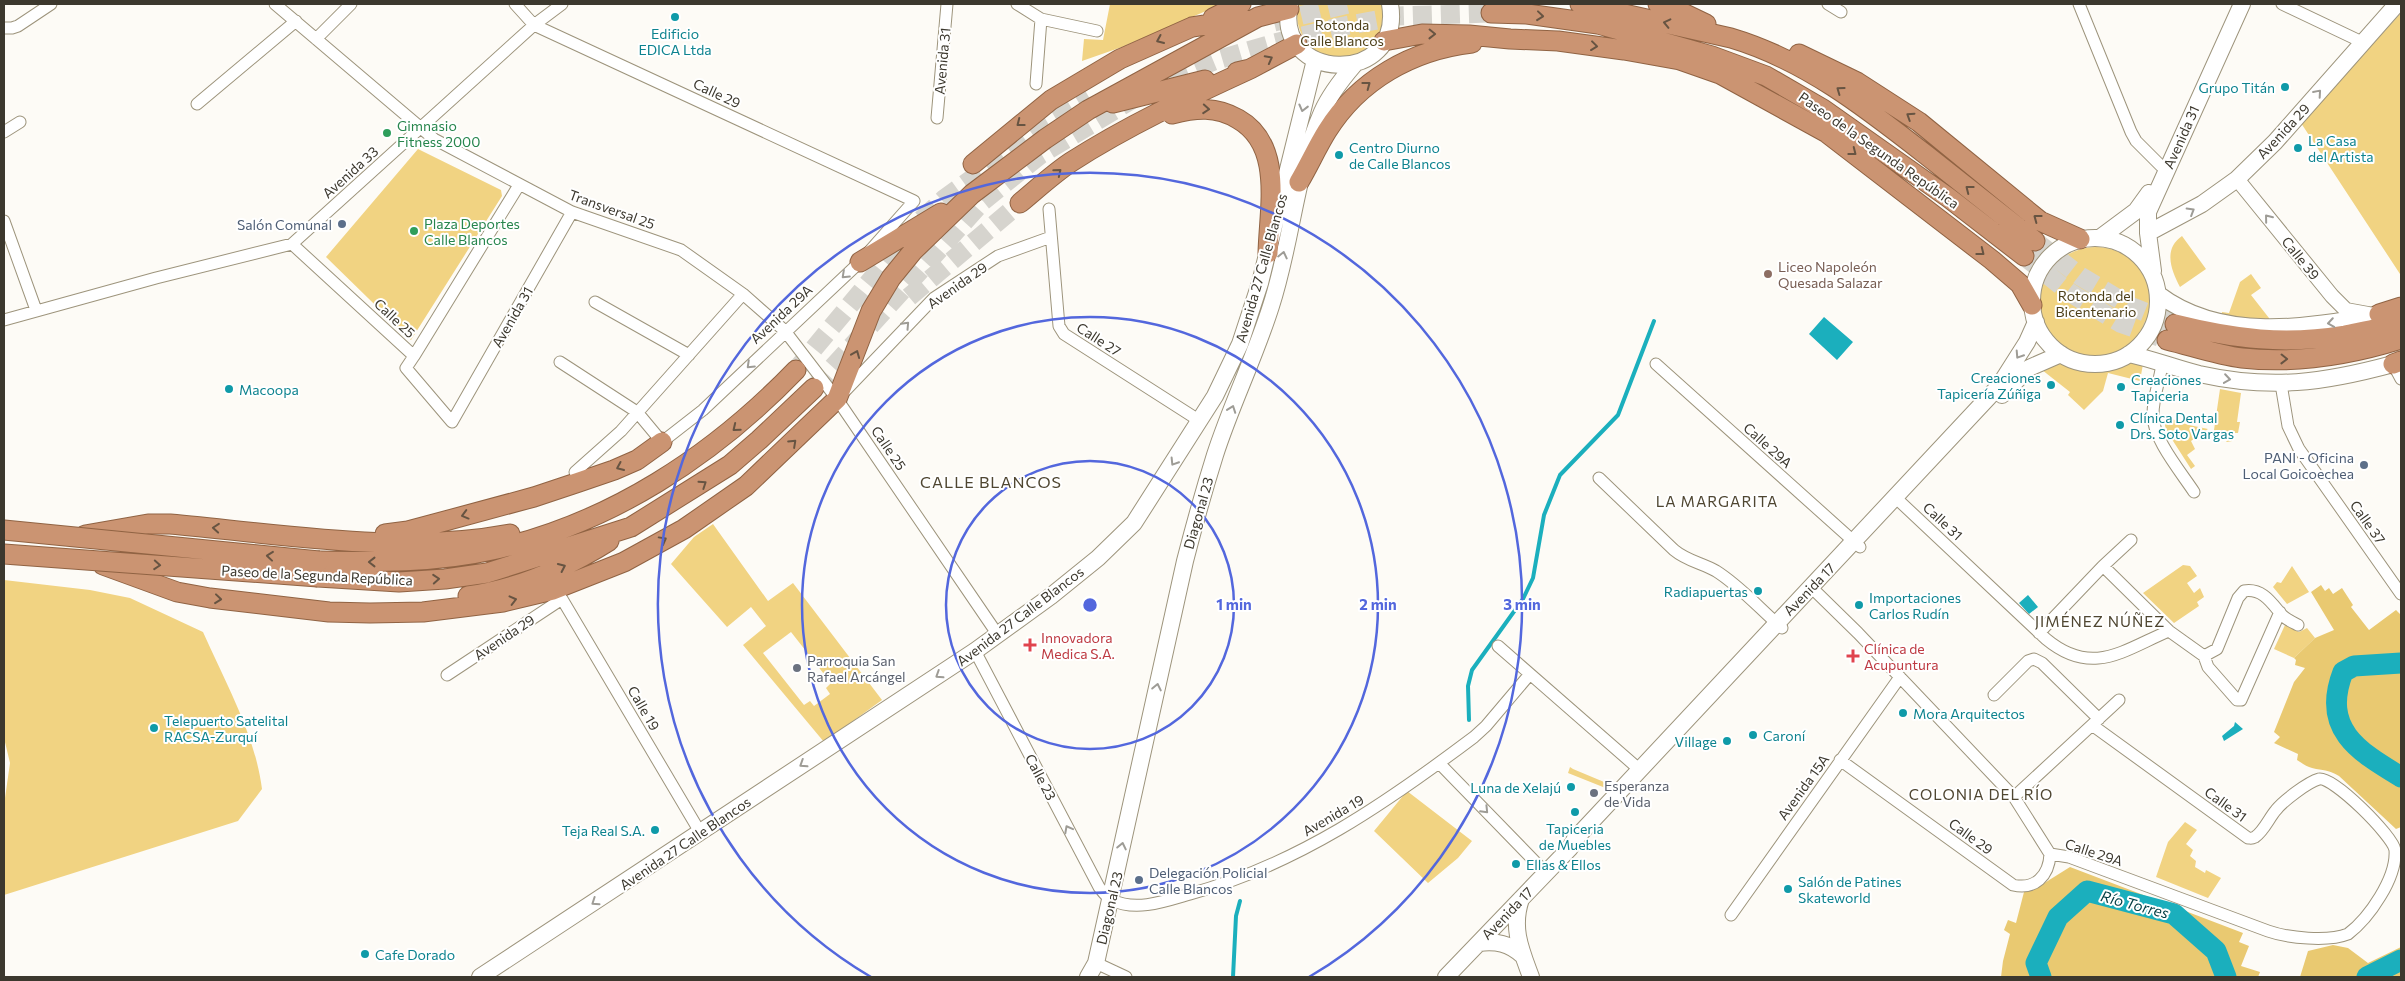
<svg xmlns="http://www.w3.org/2000/svg" width="2405" height="981" font-family="Commissioner,sans-serif">
	<rect width="100%" height="100%" fill="#fdfbf6"/>
	<path fill="#f1d382" fill-rule="evenodd" d="M1110 4H1215L1220 5 1122 47 1082 61 1084 39 1103 40Z
		M1299 4H1383C1384 8 1386 14 1386 19 1383 43 1357 63 1333 59 1309 55 1291 27 1299 4Z
		M2401 13V273L2400 274 2301 123Z
		M418 149 501 190 502 196 411 340 326 257Z
		M2182 236 2206 269 2180 287C2171 270 2163 249 2182 236Z
		M2040 303a56 56 0 1 1 112 0a56 56 0 1 1-112 0Z
		M2251 274 2261 288 2251 295 2269 318V325L2221 317 2222 312 2229 313 2240 282Z
		M2126 358 2143 364 2140 381 2108 373 2103 391 2084 410 2068 395 2070 392 2037 366 2066 359C2093 381 2101 365 2126 358Z
		M2220 389 2241 393 2237 422H2240L2238 433H2231L2232 441 2227 442 2214 430Z
		M2163 416 2189 425 2208 429 2191 441 2195 449 2187 455 2195 466 2191 469 2166 430Z
		M713 524 768 601 793 583 882 700 824 742 743 645 766 626 751 607 727 627 671 564 694 537ZM791 632 831 683 826 688 830 694 814 706 810 701 804 705 763 653Z
		M2183 565 2190 566 2197 576 2187 583 2194 593 2200 588 2204 597 2197 602 2199 606 2174 623 2143 593Z
		M2292 566 2309 592 2287 604 2273 587 2277 582 2281 583Z
		M4 580 90 590 130 598 203 632C225 682 255 734 262 789L238 821 4 895V805L10 763 4 738Z
		M2285 625 2299 632 2307 628 2315 638 2294 658 2274 649Z
		M1570 767 1573 769 1616 787 1613 791 1568 773Z
		M1407 791 1472 841 1458 858 1428 883 1374 831Z
		M2185 822 2197 830 2186 844 2193 850 2190 856 2196 861 2195 867 2205 873 2206 870 2221 878 2208 898 2156 877 2168 842Z"/>
	<path fill="#e9c971" d="M2321 585 2325 591 2329 588 2333 594 2342 588 2353 605 2351 607 2369 630 2396 610 2401 615V827L2396 829 2339 776C2327 769 2324 771 2312 768 2307 767 2302 763 2297 760L2298 754 2274 743 2280 737 2274 732 2294 682 2305 668 2295 665 2296 660 2294 658 2315 638 2334 630 2311 592Z
		M2070 867 2243 933 2239 942 2249 946 2241 966 2260 972 2258 977 2188 976 2187 977H2001L2003 961 2010 934 2004 930 2008 920 2016 923 2024 892 2038 887Z
		M2333 945 2348 948 2368 963 2401 947V977H2300L2308 951Z"/>
	<path fill="#1bafbd" d="M1824 317 1853 342 1837 360 1809 334Z
		M2028 595 2038 607 2029 614 2019 603Z
		M2235 722 2243 729 2224 741 2222 736 2234 726Z"/>
	<g fill="none" stroke-linecap="round" stroke-linejoin="round">
		<path stroke="#1bafbd" stroke-width="4" d="M1469 720 1468 686 1472 670 1523 599 1533 578 1544 515 1560 475 1618 415 1654 321
			M1233 977 1236 916 1240 901"/>
		<path stroke="#1bafbd" stroke-width="21" d="M2401 663 2354 666 2343 672C2321 729 2358 751 2401 777
			M2041 977 2036 963 2058 917 2087 891 2174 914 2216 951 2226 977
			M2367 977 2401 960"/>
		<path stroke="#d6d4ce" stroke-width="19" stroke-dasharray="19 9" stroke-linecap="butt" d="M1274 22 1348 4
			M2035 241 2080 276 2130 306 2175 324
			M2024 256 2069 292 2120 323 2167 340
			M909 297 1020 203
			M796 370 919 222 944 199 1048 124 1090 99
			M814 388 983 201 1040 155 1158 84 1214 61 1275 43 1339 27 1399 16 1491 13"/>
		<defs>
			<path id="minor" d="M275 4 434 139 572 212 681 250 743 294 785 331 837 399 998 635
				M515 4 534 25 914 201 860 262 703 410 662 442 637 412 560 362
				M1017 4 1041 19 1097 31
				M1828 4 1841 12
				M2079 4 2131 132 2136 141 2161 166
				M2282 4 2362 42
				M4 28H12L18 26 51 4
				M316 39 351 4
				M1036 84 1041 19
				M197 104 296 21
				M937 118 947 4
				M4 132 20 122
				M1049 209 1059 326 1064 334 1200 421
				M4 221 36 310
				M292 244 414 356 406 368 452 422 572 212
				M595 302 689 355
				M4 320 156 278 292 244 534 25 562 4
				M414 356 519 185
				M1656 364 1860 547
				M2162 364C2160 380 2153 397 2153 414 2152 438 2181 472 2194 492
				M2393 364 2401 379
				M2281 384 2288 426 2299 449 2401 594
				M845 391 934 298 998 256 1051 237
				M575 472 621 431 743 294
				M1599 478 1674 550C1687 561 1702 563 1716 571 1740 586 1760 609 1782 628
				M1896 498 2046 639C2093 678 2125 649 2169 631
				M2103 566 2169 631 2204 656 2208 667 2237 700H2241L2280 612
				M1811 587 1858 633 2014 797 2050 854 2069 857 2268 931C2288 938 2328 942 2348 934 2369 918 2397 878 2395 850 2393 836 2333 776 2319 779 2308 782 2283 801 2276 810 2269 818 2264 831 2255 837 2251 839 2251 838 2248 838L2092 725
				M2039 633 2103 566 2131 540
				M1498 646 1640 770
				M975 651 1099 887C1102 891 1107 898 1112 900 1136 912 1166 901 1190 894 1298 864 1385 804 1474 737L1486 726 1530 674
				M2204 656 2217 649 2238 598 2244 591C2262 588 2271 602 2281 614 2285 619 2292 622 2298 625
				M447 675 562 599 700 832
				M1994 695 2028 661 2034 659 2042 663 2099 719
				M1840 760 2013 885C2035 890 2049 876 2050 854
				M1439 763 1546 873
				M2014 797 2119 700
				M1731 915 1900 677
				M1096 963 1126 977"/>
			<path id="tertiary" d="M2237 179 2332 296 2346 310 2368 314"/>
			<path id="secondary" d="M1290 4C1272 82 1404 88 1390 4
				M2148 233 2202 204 2237 179 2275 142 2397 4
				M2101 237 2136 211 2149 193
				M2032 301a63 63 0 1 1 126 0a63 63 0 1 1-126 0Z
				M2153 271 2148 233V212L2242 4
				M2158 294C2221 342 2307 328 2379 314
				M2129 354C2152 359 2175 368 2199 374 2271 390 2323 383 2393 364
				M2002 395 2029 368 2061 354
				M1521 899C1511 928 1521 950 1531 977
				M1479 943C1496 941 1509 943 1523 956
				M480 977 975 651 1051 596 1098 558 1134 523 1215 396 1240 344 1260 283 1315 60
				M1088 977 1096 963 1185 561C1194 526 1204 490 1215 455 1231 405 1255 357 1271 306 1292 242 1295 174 1322 112 1330 94 1342 79 1354 65
				M1446 977 1570 848 1575 839 1999 386 2027 342 2036 322"/>
			<path id="trunk" d="M1580 4 1731 38C1805 60 1865 107 1925 154 1962 183 1998 212 2035 241
				M1658 4 1681 12 1706 24
				M1491 13 1527 14 1598 24 1712 56 1766 76 1823 109 1949 198 2024 256
				M1213 18 1241 4
				M1384 41 1422 34 1469 35 1510 39 1558 41 1624 50 1680 60 1720 74 1829 134
				M1799 54 1857 82 1919 122 2040 221 2080 239
				M1237 72 1250 69 1297 44
				M1113 103 1205 80
				M1172 114C1196 108 1216 106 1238 119 1284 145 1269 208 1268 253
				M1819 127 1992 260 2020 284 2032 305
				M973 164 1051 100 1120 59 1192 27 1244 19
				M1299 182C1309 165 1317 147 1327 131 1359 80 1412 50 1472 43
				M1020 203C1037 189 1053 174 1071 162 1127 126 1189 97 1250 69
				M860 262 941 213
				M2379 314 2401 307
				M2175 324C2235 339 2285 345 2345 335 2364 331 2384 328 2401 321
				M2167 340C2192 346 2217 355 2242 358 2296 364 2350 355 2401 339
				M2393 364 2401 361
				M385 534 408 531 534 497 579 482 614 470 637 460 662 442
				M85 535 148 524H170C283 534 398 555 510 534
				M319 561C376 562 435 563 492 550 610 524 713 456 796 370
				M103 565 177 592 210 598 329 612 370 613 423 612 503 602 553 590 624 562 684 529 746 486 837 399 871 311 891 278 913 251 972 194 1045 139 1088 110 1258 17 1289 9
				M318 577 399 582 445 579 487 573 631 527 730 465 759 440 814 388
				M468 596C518 589 566 568 609 541"/>
		</defs>
		<use href="#minor" stroke="#9d947c" stroke-width="13"/>
		<use href="#tertiary" stroke="#9d947c" stroke-width="16"/>
		<use href="#secondary" stroke="#9d947c" stroke-width="18"/>
		<use href="#trunk" stroke="#906343" stroke-width="21"/>
		<use href="#minor" stroke="#fff" stroke-width="11"/>
		<use href="#tertiary" stroke="#fff" stroke-width="14"/>
		<use href="#secondary" stroke="#fff" stroke-width="16"/>
		<use href="#trunk" stroke="#cb9472" stroke-width="19"/>
		<defs>
			<path id="trunk-bridge" d="M4 530 319 561
				M4 554 318 577"/>
		</defs>
		<use href="#trunk-bridge" stroke="#906343" stroke-width="21" stroke-linecap="butt"/>
		<use href="#trunk-bridge" stroke="#cb9472" stroke-width="19"/>
	</g>
	<defs><path id="oneway-chevron" d="M-2-3.5L2.5 0L-2 3.5" fill="none" stroke-width="1.6" stroke-linecap="round" stroke-linejoin="round" transform="scale(1.25)"/></defs>
	<g stroke="#675442">
		<use href="#oneway-chevron" transform="translate(1540 16) rotate(6)"/>
		<use href="#oneway-chevron" transform="translate(1667 23) rotate(-167)"/>
		<use href="#oneway-chevron" transform="translate(1432 34) rotate(1)"/>
		<use href="#oneway-chevron" transform="translate(1160 40) rotate(156)"/>
		<use href="#oneway-chevron" transform="translate(1594 46) rotate(7)"/>
		<use href="#oneway-chevron" transform="translate(1269 59) rotate(-28)"/>
		<use href="#oneway-chevron" transform="translate(1367 85) rotate(-37)"/>
		<use href="#oneway-chevron" transform="translate(1840 90) rotate(-144)"/>
		<use href="#oneway-chevron" transform="translate(1206 109) rotate(4)"/>
		<use href="#oneway-chevron" transform="translate(1910 116) rotate(-147)"/>
		<use href="#oneway-chevron" transform="translate(1020 123) rotate(142)"/>
		<use href="#oneway-chevron" transform="translate(1853 152) rotate(38)"/>
		<use href="#oneway-chevron" transform="translate(1058 172) rotate(-39)"/>
		<use href="#oneway-chevron" transform="translate(1969 189) rotate(-142)"/>
		<use href="#oneway-chevron" transform="translate(2037 218) rotate(-143)"/>
		<use href="#oneway-chevron" transform="translate(1981 252) rotate(38)"/>
		<use href="#oneway-chevron" transform="translate(856 354) rotate(-68)"/>
		<use href="#oneway-chevron" transform="translate(2284 359) rotate(1)"/>
		<use href="#oneway-chevron" transform="translate(736 428) rotate(141)"/>
		<use href="#oneway-chevron" transform="translate(793 443) rotate(-43)"/>
		<use href="#oneway-chevron" transform="translate(620 467) rotate(156)"/>
		<use href="#oneway-chevron" transform="translate(703 484) rotate(-34)"/>
		<use href="#oneway-chevron" transform="translate(465 515) rotate(165)"/>
		<use href="#oneway-chevron" transform="translate(216 528) rotate(-175)"/>
		<use href="#oneway-chevron" transform="translate(663 540) rotate(-29)"/>
		<use href="#oneway-chevron" transform="translate(270 556) rotate(-174)"/>
		<use href="#oneway-chevron" transform="translate(372 562) rotate(180)"/>
		<use href="#oneway-chevron" transform="translate(157 565) rotate(4)"/>
		<use href="#oneway-chevron" transform="translate(562 567) rotate(-25)"/>
		<use href="#oneway-chevron" transform="translate(436 579) rotate(-4)"/>
		<use href="#oneway-chevron" transform="translate(218 599) rotate(6)"/>
		<use href="#oneway-chevron" transform="translate(513 600) rotate(-14)"/>
	</g>
	<g stroke="#9e9c96">
		<use href="#oneway-chevron" transform="translate(2318 93) rotate(-49)"/>
		<use href="#oneway-chevron" transform="translate(1303 108) rotate(104)"/>
		<use href="#oneway-chevron" transform="translate(2191 211) rotate(-31)"/>
		<use href="#oneway-chevron" transform="translate(2268 218) rotate(-129)"/>
		<use href="#oneway-chevron" transform="translate(1283 255) rotate(-77)"/>
		<use href="#oneway-chevron" transform="translate(845 275) rotate(137)"/>
		<use href="#oneway-chevron" transform="translate(2331 323) rotate(171)"/>
		<use href="#oneway-chevron" transform="translate(906 325) rotate(-47)"/>
		<use href="#oneway-chevron" transform="translate(2019 355) rotate(123)"/>
		<use href="#oneway-chevron" transform="translate(750 365) rotate(136)"/>
		<use href="#oneway-chevron" transform="translate(2227 379) rotate(8)"/>
		<use href="#oneway-chevron" transform="translate(1232 409) rotate(-70)"/>
		<use href="#oneway-chevron" transform="translate(1174 462) rotate(122)"/>
		<use href="#oneway-chevron" transform="translate(939 675) rotate(147)"/>
		<use href="#oneway-chevron" transform="translate(1157 687) rotate(-78)"/>
		<use href="#oneway-chevron" transform="translate(803 764) rotate(147)"/>
		<use href="#oneway-chevron" transform="translate(1485 810) rotate(46)"/>
		<use href="#oneway-chevron" transform="translate(1068 829) rotate(-118)"/>
		<use href="#oneway-chevron" transform="translate(1122 846) rotate(-78)"/>
		<use href="#oneway-chevron" transform="translate(595 902) rotate(146)"/>
	</g>
	<g fill="none" stroke="#5367dd" stroke-width="2.5">
		<circle cx="1090" cy="605" r="144"/>
		<circle cx="1090" cy="605" r="288"/>
		<path d="M871 977A432 432 0 1 1 1309 977"/>
	</g>
	<g fill="#0f9aa8" stroke="#fff" stroke-width="2">
		<circle cx="675" cy="17" r="5"/>
		<circle cx="2285" cy="87" r="5"/>
		<circle cx="2298" cy="148" r="5"/>
		<circle cx="1339" cy="155" r="5"/>
		<circle cx="2051" cy="385" r="5"/>
		<circle cx="2121" cy="387" r="5"/>
		<circle cx="229" cy="389" r="5"/>
		<circle cx="2120" cy="425" r="5"/>
		<circle cx="1758" cy="591" r="5"/>
		<circle cx="1859" cy="605" r="5"/>
		<circle cx="1903" cy="713" r="5"/>
		<circle cx="154" cy="728" r="5"/>
		<circle cx="1753" cy="735" r="5"/>
		<circle cx="1727" cy="741" r="5"/>
		<circle cx="1571" cy="787" r="5"/>
		<circle cx="1575" cy="812" r="5"/>
		<circle cx="655" cy="830" r="5"/>
		<circle cx="1516" cy="864" r="5"/>
		<circle cx="1788" cy="889" r="5"/>
		<circle cx="365" cy="954" r="5"/>
	</g>
	<g fill="#2e9e5b" stroke="#fff" stroke-width="2">
		<circle cx="387" cy="133" r="5"/>
		<circle cx="414" cy="231" r="5"/>
	</g>
	<g fill="#5c6f8a" stroke="#fff" stroke-width="2">
		<circle cx="342" cy="224" r="5"/>
		<circle cx="2364" cy="465" r="5"/>
		<circle cx="1139" cy="880" r="5"/>
	</g>
	<circle fill="#8d6e63" stroke="#fff" stroke-width="2" cx="1768" cy="274" r="5"/>
	<g fill="#e0444e" stroke="#fff" stroke-width="2">
		<path d="M1027.5 637.5h5v5h5v5h-5v5h-5v-5h-5v-5h5z"/>
		<path d="M1850.5 648.5h5v5h5v5h-5v5h-5v-5h-5v-5h5z"/>
	</g>
	<g fill="#6b7280" stroke="#fff" stroke-width="2">
		<circle cx="797" cy="668" r="5"/>
		<circle cx="1594" cy="793" r="5"/>
	</g>
	<g text-anchor="middle" dominant-baseline="central" stroke-width="4" stroke-linejoin="round" paint-order="stroke">
		<g font-size="14" fill="#4d3f19" stroke="#fff">
			<text x="1342" y="24">Rotonda<tspan x="1342" dy="16">Calle Blancos</tspan></text>
			<text x="2096" y="295">Rotonda del<tspan x="2096" dy="16">Bicentenario</tspan></text>
		</g>
		<g font-size="14" fill="#0d838f" stroke="#fff" text-anchor="start">
			<text x="675" y="33" text-anchor="middle">Edificio<tspan x="675" dy="16">EDICA Ltda</tspan></text>
			<text x="2275" y="87" text-anchor="end">Grupo Titán</text>
			<text x="2308" y="140">La Casa<tspan x="2308" dy="16">del Artista</tspan></text>
			<text x="1349" y="147">Centro Diurno<tspan x="1349" dy="16">de Calle Blancos</tspan></text>
			<text x="2041" y="377" text-anchor="end">Creaciones<tspan x="2041" dy="16">Tapicería Zúñiga</tspan></text>
			<text x="2131" y="379">Creaciones<tspan x="2131" dy="16">Tapiceria</tspan></text>
			<text x="239" y="389">Macoopa</text>
			<text x="2130" y="417">Clínica Dental<tspan x="2130" dy="16">Drs. Soto Vargas</tspan></text>
			<text x="1748" y="591" text-anchor="end">Radiapuertas</text>
			<text x="1869" y="597">Importaciones<tspan x="1869" dy="16">Carlos Rudín</tspan></text>
			<text x="1913" y="713">Mora Arquitectos</text>
			<text x="164" y="720">Telepuerto Satelital<tspan x="164" dy="16">RACSA-Zurquí</tspan></text>
			<text x="1763" y="735">Caroní</text>
			<text x="1717" y="741" text-anchor="end">Village</text>
			<text x="1561" y="787" text-anchor="end">Luna de Xelajú</text>
			<text x="1575" y="828" text-anchor="middle">Tapiceria<tspan x="1575" dy="16">de Muebles</tspan></text>
			<text x="645" y="830" text-anchor="end">Teja Real S.A.</text>
			<text x="1526" y="864">Ellas &amp; Ellos</text>
			<text x="1798" y="881">Salón de Patines<tspan x="1798" dy="16">Skateworld</tspan></text>
			<text x="375" y="954">Cafe Dorado</text>
		</g>
		<g font-size="14" fill="#3c382e" stroke="#fff">
			<text transform="translate(942 61) rotate(-85)">Avenida 31</text>
			<text transform="translate(717 93) rotate(25)">Calle 29</text>
			<text transform="translate(2283 131) rotate(-47)">Avenida 29</text>
			<text transform="translate(2181 137) rotate(-66)">Avenida 31</text>
			<text transform="translate(1879 150) rotate(35)">Paseo de la Segunda República</text>
			<text transform="translate(350 172) rotate(-42)">Avenida 33</text>
			<text transform="translate(612 209) rotate(20)">Transversal 25</text>
			<text transform="translate(2301 258) rotate(51)">Calle 39</text>
			<text transform="translate(1261 268) rotate(-74)">Avenida 27 Calle Blancos</text>
			<text transform="translate(957 285) rotate(-35)">Avenida 29</text>
			<text transform="translate(781 314) rotate(-43)">Avenida 29A</text>
			<text transform="translate(512 317) rotate(-60)">Avenida 31</text>
			<text transform="translate(395 318) rotate(43)">Calle 25</text>
			<text transform="translate(1099 339) rotate(33)">Calle 27</text>
			<text transform="translate(1768 445) rotate(42)">Calle 29A</text>
			<text transform="translate(889 448) rotate(56)">Calle 25</text>
			<text transform="translate(1198 513) rotate(-74)">Diagonal 23</text>
			<text transform="translate(1943 521) rotate(43)">Calle 31</text>
			<text transform="translate(2368 522) rotate(55)">Calle 37</text>
			<text transform="translate(317 575) rotate(3)">Paseo de la Segunda República</text>
			<text transform="translate(1809 589) rotate(-46)">Avenida 17</text>
			<text transform="translate(1020 616) rotate(-37)">Avenida 27 Calle Blancos</text>
			<text transform="translate(504 637) rotate(-34)">Avenida 29</text>
			<text transform="translate(644 708) rotate(60)">Calle 19</text>
			<text transform="translate(1041 777) rotate(62)">Calle 23</text>
			<text transform="translate(1803 787) rotate(-54)">Avenida 15A</text>
			<text transform="translate(2226 804) rotate(36)">Calle 31</text>
			<text transform="translate(1333 815) rotate(-30)">Avenida 19</text>
			<text transform="translate(1971 836) rotate(36)">Calle 29</text>
			<text transform="translate(685 843) rotate(-34)">Avenida 27 Calle Blancos</text>
			<text transform="translate(2094 852) rotate(18)">Calle 29A</text>
			<text transform="translate(1109 908) rotate(-77)">Diagonal 23</text>
			<text transform="translate(1507 913) rotate(-46)">Avenida 17</text>
		</g>
		<g font-size="14" fill="#27864d" stroke="#fff" text-anchor="start">
			<text x="397" y="125">Gimnasio<tspan x="397" dy="16">Fitness 2000</tspan></text>
			<text x="424" y="223">Plaza Deportes<tspan x="424" dy="16">Calle Blancos</tspan></text>
		</g>
		<g font-size="14" fill="#4e5e75" stroke="#fff" text-anchor="end">
			<text x="332" y="224">Salón Comunal</text>
			<text x="2354" y="457">PANI - Oficina<tspan x="2354" dy="16">Local Goicoechea</tspan></text>
			<text x="1149" y="872" text-anchor="start">Delegación Policial<tspan x="1149" dy="16">Calle Blancos</tspan></text>
		</g>
		<g font-size="14" fill="#785e54" stroke="#fff" text-anchor="start">
			<text x="1778" y="266">Liceo Napoleón<tspan x="1778" dy="16">Quesada Salazar</tspan></text>
		</g>
		<g font-size="14" fill="#be3a42" stroke="#fff" text-anchor="start">
			<text x="1041" y="637">Innovadora<tspan x="1041" dy="16">Medica S.A.</tspan></text>
			<text x="1864" y="648">Clínica de<tspan x="1864" dy="16">Acupuntura</tspan></text>
		</g>
		<g font-size="14" fill="#5b616d" stroke="#fff" text-anchor="start">
			<text x="807" y="660">Parroquia San<tspan x="807" dy="16">Rafael Arcángel</tspan></text>
			<text x="1604" y="785">Esperanza<tspan x="1604" dy="16">de Vida</tspan></text>
		</g>
		<g font-size="15" letter-spacing="1" fill="#4f4631" stroke="#fff">
			<text x="1717" y="501">LA MARGARITA</text>
			<text x="2100" y="621">JIMÉNEZ NÚÑEZ</text>
			<text x="1981" y="794">COLONIA DEL RÍO</text>
		</g>
		<g font-size="15" font-style="italic" fill="#003d43" stroke="#fff">
			<text transform="translate(2135 904) rotate(15)">Río Torres</text>
		</g>
		<g font-size="16" letter-spacing="1" fill="#4f4631" stroke="#fff">
			<text x="991" y="481">CALLE BLANCOS</text>
		</g>
	</g>
	<circle cx="1090" cy="605" r="8" fill="#5367dd" stroke="#fff" stroke-width="2.5"/>
	<g font-size="15" text-anchor="middle" font-weight="bold" fill="#5367dd" stroke="#fff" stroke-width="4" stroke-linejoin="round" paint-order="stroke">
		<text x="1234" y="610">1 min</text>
		<text x="1378" y="610">2 min</text>
		<text x="1522" y="610">3 min</text>
	</g>
	<rect width="2405" height="981" fill="none" stroke="#3c382e" stroke-width="10"/>
</svg>
